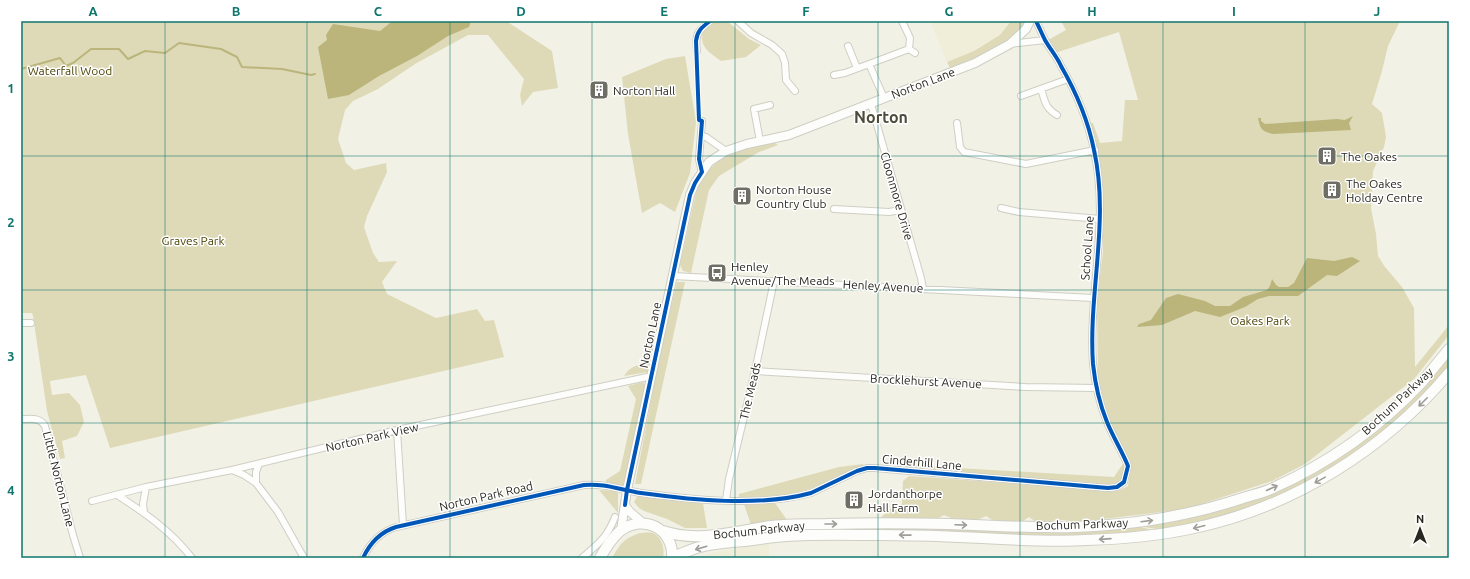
<svg xmlns="http://www.w3.org/2000/svg" width="1470" height="579" font-family="Ubuntu,sans-serif">
	<rect width="100%" height="100%" fill="#f2f1e5"/>
	<path fill="#f0eed8" d="M930 21H1011L1000 35 974 51 947 62Z
		M769 544V558H696L718 551Z"/>
	<path fill="#dedab8" d="M21 21H506L552 51 558 88 533 92 522 106 520 95 524 79 488 35H468L415 64 378 89 353 101 345 110 338 139 346 163 354 170 386 163 387 172 367 216 364 227 373 253 379 262 397 261 382 282 387 294 436 318 477 309 485 321 494 320 504 357 110 448 86 375 50 381 52 395 69 393 80 405 84 422 77 436 62 441 65 458 60 459 47 411 33 316 32 313H21Z
		M715 21H727L749 39 761 45 746 57 721 61C710 53 698 46 703 31Z
		M1011 21H1026C1015 47 975 59 951 70L947 62 974 51 1000 35Z
		M1061 21H1400L1388 46 1382 71 1372 104 1382 113 1386 137 1384 147 1373 171 1371 208 1376 234 1378 256 1385 267 1402 287 1414 308 1415 367 1449 325V335L1414 379 1305 464 1272 481 1186 509 1079 522 1063 520 1036 522 1029 517 1023 521H994L986 516C975 523 956 521 944 515L935 520 879 519 890 509 902 504 903 481 909 476 1118 491 1128 486 1130 469 1109 421 1098 378 1097 301 1103 252 1102 181 1088 123H1093L1100 143 1122 141 1125 100H1138L1119 32 1055 53 1048 40 1066 30Z
		M685 56 696 122 690 173 675 212 660 203 642 213 628 134 622 77 666 59Z
		M774 142 778 145 759 152 719 176 709 190 691 273 683 271 680 265 698 184 707 171 720 160 735 152Z
		M677 282H685L641 484H635L662 344Z
		M657 332 648 372 624 376C629 368 634 366 643 364L649 333Z
		M1449 356V368L1430 389 1395 423 1339 464 1275 499 1215 519 1158 531 1157 529 1144 527 1143 526 1187 518 1318 469Z
		M643 382 645 385 625 486 606 483V480L620 471 636 399 628 386Z
		M1124 462C1125 469 1125 480 1117 484 1115 485 1110 485 1107 485L905 468V465L1114 477Z
		M863 464V466C839 477 815 489 789 495 773 498 755 497 739 498V494L839 467Z
		M599 490 618 491V513Z
		M638 495 703 503 707 528H685L667 519 644 511 639 508 634 502Z
		M775 503 787 520 751 525 744 504Z
		M1140 526 1141 527 1156 531 1073 537 787 533 783 530Z
		M640 533C643 533 649 532 653 533 662 537 665 549 663 558H612C621 543 623 539 640 533Z"/>
	<path fill="#bbb57b" d="M397 21H471L469 27 448 36 417 56 379 76 349 95 328 99 318 47 327 40 326 35 333 24 380 31 390 23Z
		M1353 116 1349 123 1351 130 1274 134C1262 132 1260 129 1258 118H1261V121L1265 124 1337 119 1345 120Z
		M1352 257 1360 261 1337 276 1327 275 1298 296H1269L1258 299 1245 307 1220 317 1195 311 1162 325 1137 327 1139 324 1151 320 1166 298 1178 294 1205 301 1215 306H1230L1243 297 1267 290 1270 286 1272 279 1276 285 1279 287H1288L1294 283 1307 258 1334 261Z"/>
	<g fill="none" stroke-linecap="round" stroke-linejoin="round">
		<path stroke="#bbb57b" stroke-width="2" d="M21 69 60 58 66 66 73 63 91 49H119L128 59 145 51 165 53 179 43 221 49 237 57 242 67 282 69 311 75 315 74"/>
		<defs>
			<path id="minor" d="M738 21 751 33 772 45 782 54 785 63 786 80 795 91
				M902 21 910 38 909 49
				M1010 44 1045 40
				M848 46 857 68
				M697 51C695 34 697 32 710 21
				M869 64 884 98
				M834 75 845 73 909 49 915 53
				M1041 89C1045 101 1045 108 1057 115
				M1021 96 1068 79
				M871 104 921 278 923 289
				M957 123 960 147 964 152 1026 164 1095 150
				M701 136 706 137 726 151
				M760 141 754 109 770 105
				M702 172 699 159 702 121
				M1001 208 1019 212 1100 219
				M834 209 889 212 901 210
				M673 276 1093 298
				M21 323H31
				M755 371 1025 387 1097 388
				M21 419C31 419 40 417 45 426L73 535 80 558
				M397 430 403 525
				M232 470 244 475 256 483 278 512 304 558
				M256 483V472L259 464
				M117 495C145 513 171 531 192 558
				M726 500 729 479 755 371 774 281
				M92 501 146 487 232 470 397 430 652 376
				M144 512 143 504 146 487
				M363 558C370 543 380 532 396 527L584 485C604 483 621 490 641 493 692 500 760 507 811 493L857 471 867 468H875L1108 488 1117 487 1124 482 1128 466C1122 451 1113 437 1107 422 1100 405 1095 383 1093 364 1088 293 1110 221 1094 150 1088 120 1076 92 1061 66 1057 57 1050 49 1045 40 1042 34 1039 27 1036 21
				M582 558C598 544 607 538 615 517"/>
			<path id="tertiary" d="M625 505 629 511 644 524
				M621 531 627 490 690 195 695 183 709 162 726 151 747 144 789 135 975 63 1010 44 1026 29 1030 21"/>
			<path id="trunk" d="M663 531C697 543 736 531 771 526 789 524 808 524 826 524 867 523 908 523 949 524 991 526 1034 528 1076 527 1133 525 1189 516 1243 498 1252 495 1262 493 1271 489 1327 464 1380 427 1422 382 1431 371 1440 360 1449 349
				M672 557C682 554 693 548 704 546 717 543 731 542 745 541 759 539 773 537 786 536 817 534 848 535 878 535 913 535 947 536 982 538 1017 540 1052 542 1086 540 1122 539 1158 536 1194 528 1293 507 1384 450 1449 373
				M600 558C605 549 612 538 620 531 644 513 674 529 672 558"/>
		</defs>
		<use href="#minor" stroke="#cfcec5" stroke-width="8"/>
		<use href="#tertiary" stroke="#cfcec5" stroke-width="10"/>
		<use href="#trunk" stroke="#cfcec5" stroke-width="12"/>
		<use href="#minor" stroke="#fdfdfb" stroke-width="6"/>
		<use href="#tertiary" stroke="#fdfdfb" stroke-width="8"/>
		<use href="#trunk" stroke="#fdfdfb" stroke-width="10"/>
		<defs>
			<path id="cycleway" d="M625 505 627 490 690 195 695 183 702 172 699 159 702 121 699 120 696 41C697 31 702 27 710 21
				M363 558C370 543 380 532 396 527L584 485C604 483 621 490 641 493 692 500 760 507 811 493L857 471 867 468H875L1108 488 1117 487 1124 482 1128 466C1122 451 1113 437 1107 422 1100 405 1095 383 1093 364 1088 293 1110 221 1094 150 1088 120 1076 92 1061 66 1057 57 1050 49 1045 40 1042 34 1039 27 1036 21"/>
		</defs>
		<use href="#cycleway" stroke="#fff" stroke-width="6"/>
		<use href="#cycleway" stroke="#0057b8" stroke-width="4"/>
	</g>
	<defs><path id="oneway-shaft" d="M-6 0H5M1.5-3L5.5 0L1.5 3" fill="none" stroke-width="1.6" stroke-linecap="round" stroke-linejoin="round"/></defs>
	<g stroke="#9e9d98">
		<use href="#oneway-shaft" transform="translate(1423 402) rotate(135)"/>
		<use href="#oneway-shaft" transform="translate(1320 480) rotate(151)"/>
		<use href="#oneway-shaft" transform="translate(1272 488) rotate(-24)"/>
		<use href="#oneway-shaft" transform="translate(1147 521) rotate(-7)"/>
		<use href="#oneway-shaft" transform="translate(831 524)"/>
		<use href="#oneway-shaft" transform="translate(961 525) rotate(2)"/>
		<use href="#oneway-shaft" transform="translate(1199 527) rotate(166)"/>
		<use href="#oneway-shaft" transform="translate(905 535) rotate(-179)"/>
		<use href="#oneway-shaft" transform="translate(1105 539) rotate(176)"/>
		<use href="#oneway-shaft" transform="translate(701 548) rotate(164)"/>
	</g>
	<path fill="none" stroke="#0f766e" stroke-width="1" stroke-opacity="0.55" d="M165 21V558M307 21V558M450 21V558M592 21V558M735 21V558M878 21V558M1020 21V558M1163 21V558M1305 21V558M21 156H1449M21 290H1449M21 423H1449"/>
	<defs>
		<symbol id="building-square" viewBox="-11 -11 22 22"><rect x="-9" y="-9" width="18" height="18" rx="4" fill="#6f6e65" stroke="#fff"/><path d="M-4-6H4V6H1V3H-1V6H-4ZM-2.5-4.3h1.7v1.8h-1.7ZM.8-4.3h1.7v1.8H.8ZM-2.5-1h1.7V.8h-1.7ZM.8-1h1.7V.8H.8Z" fill="#fff"/></symbol>
		<symbol id="bus-square" viewBox="-11 -11 22 22"><rect x="-9" y="-9" width="18" height="18" rx="4" fill="#6f6e65" stroke="#fff"/><path d="M-5-6H5V4H4V6H2V4H-2V6H-4V4H-5ZM-3.5-4V0h7V-4ZM-3.5 1.2v1.5H-2V1.2ZM2 1.2v1.5H3.5V1.2Z" fill="#fff"/></symbol>
	</defs>
	<g fill-rule="evenodd">
		<use href="#building-square" x="588" y="79" width="22" height="22"/>
		<use href="#building-square" x="1316" y="145" width="22" height="22"/>
		<use href="#building-square" x="1321" y="179" width="22" height="22"/>
		<use href="#building-square" x="731" y="185" width="22" height="22"/>
		<use href="#bus-square" x="706" y="262" width="22" height="22"/>
		<use href="#building-square" x="843" y="489" width="22" height="22"/>
	</g>
	<g text-anchor="middle" dominant-baseline="central" stroke-width="3" stroke-linejoin="round" paint-order="stroke">
		<g font-size="12" fill="#4a4304" stroke="#fff">
			<text x="70" y="70">Waterfall Wood</text>
			<text x="193" y="240">Graves Park</text>
			<text x="1260" y="320">Oakes Park</text>
		</g>
		<g font-size="12" fill="#292820" stroke="#fff">
			<text transform="translate(923 83) rotate(-21)">Norton Lane</text>
			<text transform="translate(897 196) rotate(74)">Cloonmore Drive</text>
			<text transform="translate(1087 248) rotate(-86)">School Lane</text>
			<text transform="translate(883 286) rotate(3)">Henley Avenue</text>
			<text transform="translate(650 335) rotate(-78)">Norton Lane</text>
			<text transform="translate(926 381) rotate(3)">Brocklehurst Avenue</text>
			<text transform="translate(750 391) rotate(-77)">The Meads</text>
			<text transform="translate(1397 401) rotate(-43)">Bochum Parkway</text>
			<text transform="translate(372 437) rotate(-13)">Norton Park View</text>
			<text transform="translate(922 462) rotate(5)">Cinderhill Lane</text>
			<text transform="translate(59 479) rotate(76)">Little Norton Lane</text>
			<text transform="translate(486 496) rotate(-13)">Norton Park Road</text>
			<text transform="translate(1082 524) rotate(-2)">Bochum Parkway</text>
			<text transform="translate(759 530) rotate(-6)">Bochum Parkway</text>
		</g>
		<g font-size="12" fill="#292820" stroke="#fff" text-anchor="start">
			<text x="613" y="90">Norton Hall</text>
			<text x="1341" y="156">The Oakes</text>
			<text x="1346" y="183">The Oakes<tspan x="1346" dy="14">Holday Centre</tspan></text>
			<text x="756" y="189">Norton House<tspan x="756" dy="14">Country Club</tspan></text>
			<text x="731" y="266">Henley<tspan x="731" dy="14">Avenue/The Meads</tspan></text>
			<text x="868" y="493">Jordanthorpe<tspan x="868" dy="14">Hall Farm</tspan></text>
		</g>
		<g font-size="16" font-weight="bold" fill="#4d4b39" stroke="#fff">
			<text x="881" y="117">Norton</text>
		</g>
	</g>
	<rect width="1470" height="579" fill="none" stroke="#ffffff" stroke-width="44"/>
	<g transform="translate(1420 529)" stroke="#ffffff" stroke-width="3" paint-order="stroke">
	<path d="M0-3L7 15L0 10L-7 15Z" fill="#292820"/>
	<text y="-6" font-size="11" font-weight="bold" text-anchor="middle" fill="#292820">N</text>
	</g>
	<rect x="22" y="22" width="1426" height="535" fill="none" stroke="#0f766e" stroke-width="1.5"/>
	<g font-size="13" text-anchor="middle" font-weight="bold" fill="#0f766e">
		<text x="93" y="16">A</text>
		<text x="236" y="16">B</text>
		<text x="378" y="16">C</text>
		<text x="521" y="16">D</text>
		<text x="664" y="16">E</text>
		<text x="806" y="16">F</text>
		<text x="949" y="16">G</text>
		<text x="1092" y="16">H</text>
		<text x="1234" y="16">I</text>
		<text x="1377" y="16">J</text>
		<text x="11" y="93">1</text>
		<text x="11" y="227">2</text>
		<text x="11" y="361">3</text>
		<text x="11" y="495">4</text>
	</g>
</svg>
